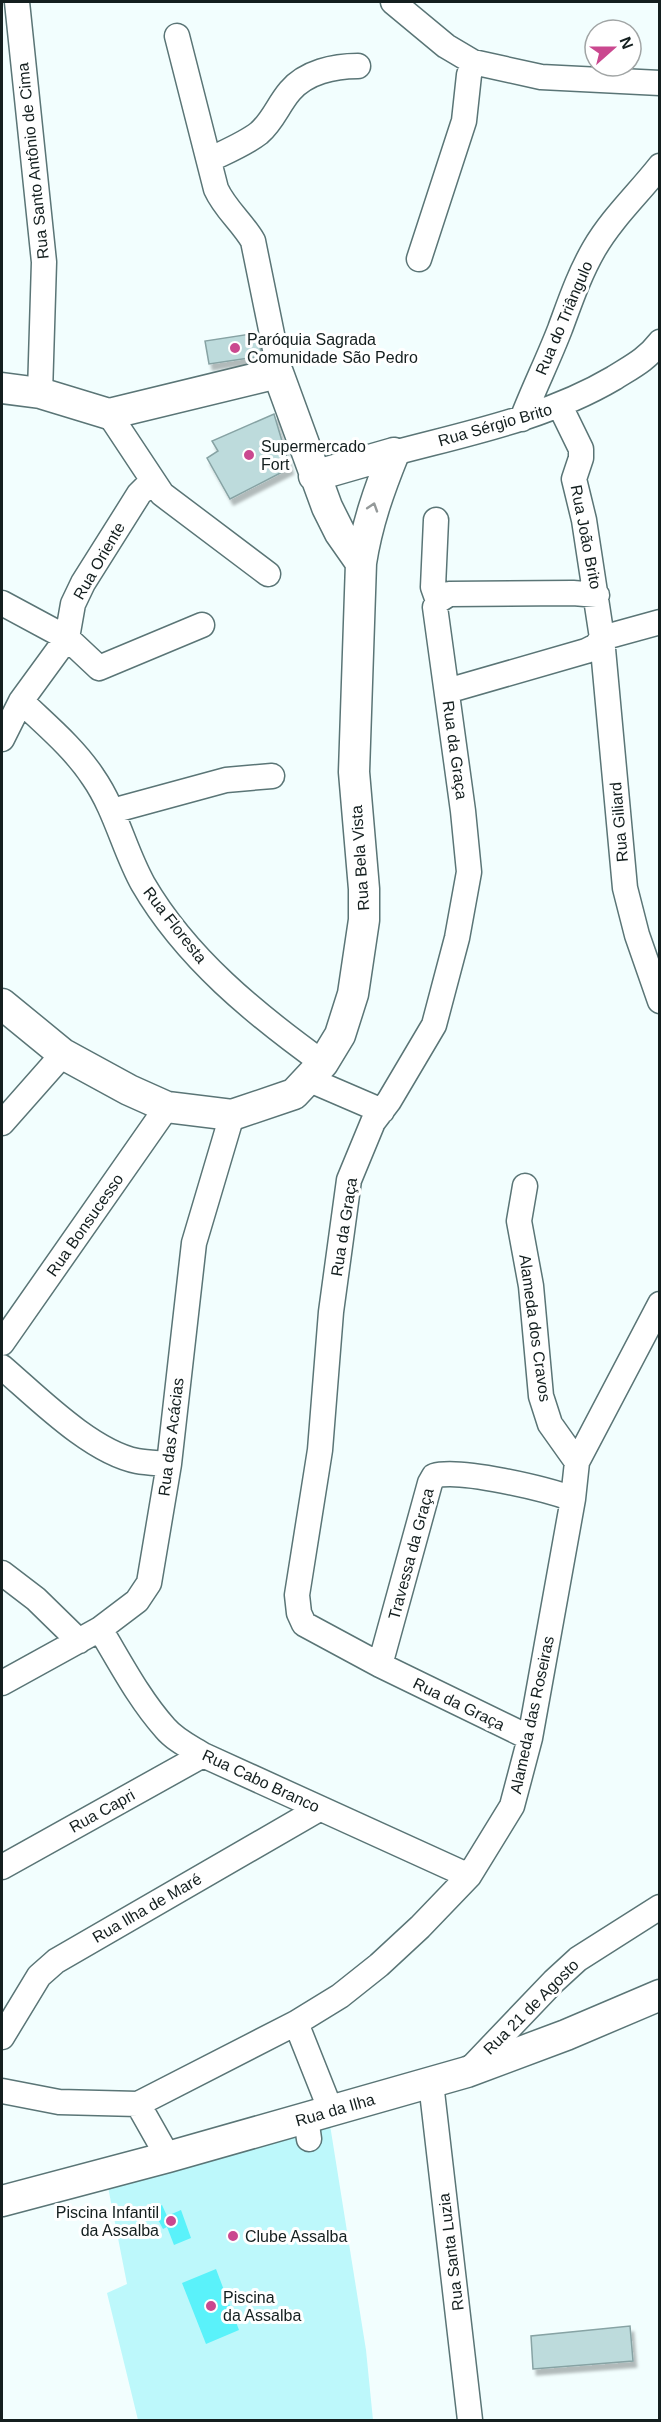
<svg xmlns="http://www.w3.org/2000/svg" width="661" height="2422" font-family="Arial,sans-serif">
	<defs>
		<filter id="shadow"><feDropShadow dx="3.5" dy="6" stdDeviation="1.5" flood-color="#0004"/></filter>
	</defs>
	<rect width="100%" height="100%" fill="#f2fefe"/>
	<path fill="#bdf8fb" d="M330 2125 366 2350 373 2420H138L107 2293 127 2284 108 2187Z"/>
	<path fill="#5af2fa" d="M162 2205 167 2216 181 2210 191 2238 174 2245 167 2227 163 2229 153 2210Z
		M216 2269 239 2330 206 2344 182 2283Z"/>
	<path fill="#bddbdc" stroke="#87a3a4" stroke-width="1.5" filter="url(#shadow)" d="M257 333 262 356 209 364 205 341Z
		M274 414 290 468 230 499 207 458 218 451 212 441Z
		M630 2326 633 2361 533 2369 531 2336Z"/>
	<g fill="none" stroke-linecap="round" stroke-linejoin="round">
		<defs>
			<path id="minor" d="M17 2 44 262 40 393
				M393 2 446 46 473 62 541 77 660 83
				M177 36 216 189C225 209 242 222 253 241L276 354 278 373
				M209 160C225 152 245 144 259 133 273 121 278 105 290 91 306 72 334 66 358 66
				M419 259 464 121 469 75 473 62
				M560 406 581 449V458L574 479 584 520 602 638 625 888 637 935 660 1001
				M109 414 162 494 268 574
				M522 419C534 388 548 360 560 329 570 302 579 275 594 249 612 218 638 194 660 166
				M394 453C469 433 546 418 614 378 633 366 646 360 660 342
				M436 520 433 587 438 601
				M2 603 67 638 99 668 202 625
				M447 691 586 651 596 646 602 638 660 622
				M21 701C46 725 74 748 93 777 116 810 124 850 143 884 186 958 255 1014 323 1063
				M2 739 21 701 67 638 73 604 83 583 139 494 152 481
				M112 811 226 780 272 776
				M310 1080 382 1111
				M2 1123 63 1054
				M525 1186 519 1221 531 1286 541 1396 550 1424 577 1462
				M2 1343 167 1107
				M2 1367C37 1397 91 1452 137 1461 147 1463 158 1463 169 1464
				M2 1573 36 1599 79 1641
				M100 1629C120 1662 139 1699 165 1728 175 1740 190 1747 203 1755L469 1876
				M380 1665 430 1483 434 1476C459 1468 546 1489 573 1499
				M2 1683 100 1629 137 1601 149 1583 169 1464 194 1243 232 1115
				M530 1738 380 1665 304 1624 299 1613 297 1595 320 1450 331 1312 349 1180 373 1122 389 1101 434 1025 457 938 469 872 463 811 435 607 438 601 449 594 573 593 597 595
				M2 1867 203 1755
				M296 2023 331 2111
				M2 2037 39 1976 56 1961 319 1809
				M469 2070 554 1981 578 1959 660 1907
				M431 2083 470 2420
				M2 2091 59 2102 138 2104 168 2157
				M138 2104 296 2023 340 1996 379 1965 420 1927 469 1876 512 1806 530 1738 573 1499 577 1462 660 1304
				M306 2118 309 2139"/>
			<path id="major" d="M2 388 40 393 109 414 278 373 327 507 340 533 361 563
				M314 476 394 453
				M2 1004 63 1054 129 1090 167 1107 232 1115 294 1094 323 1063 340 1035 353 994 364 920V889L354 772 361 563C367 524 379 490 394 453
				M2 2201 168 2157 467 2072 566 2035 660 1995"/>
		</defs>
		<use href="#minor" stroke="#5a7576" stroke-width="27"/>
		<use href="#major" stroke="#5a7576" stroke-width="33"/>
		<use href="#minor" stroke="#fff" stroke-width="24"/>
		<use href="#major" stroke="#fff" stroke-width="30"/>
	</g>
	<defs><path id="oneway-chevron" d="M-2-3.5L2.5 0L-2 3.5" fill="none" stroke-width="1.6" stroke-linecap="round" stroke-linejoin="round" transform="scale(1.5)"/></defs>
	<use stroke="#959a9a" href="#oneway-chevron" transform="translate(373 507) rotate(-72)"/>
	<g fill="#ca488f" stroke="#fff" stroke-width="2">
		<circle cx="235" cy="348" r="6"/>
		<circle cx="249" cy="455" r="6"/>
		<circle cx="171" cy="2221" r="6"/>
		<circle cx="233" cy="2236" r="6"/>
		<circle cx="211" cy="2306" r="6"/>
	</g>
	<g text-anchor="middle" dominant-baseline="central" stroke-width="6" stroke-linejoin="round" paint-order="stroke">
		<g font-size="16" fill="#141f1f" stroke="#fff">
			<text transform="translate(33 161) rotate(-96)">Rua Santo Antônio de Cima</text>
			<text transform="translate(564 318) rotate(-67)">Rua do Triângulo</text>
			<text transform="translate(495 425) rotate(-16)">Rua Sérgio Brito</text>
			<text transform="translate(586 537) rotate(79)">Rua João Brito</text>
			<text transform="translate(99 561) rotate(-60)">Rua Oriente</text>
			<text transform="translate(455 750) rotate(82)">Rua da Graça</text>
			<text transform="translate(619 822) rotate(-95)">Rua Giliard</text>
			<text transform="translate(360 858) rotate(-94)">Rua Bela Vista</text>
			<text transform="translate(175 925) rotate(52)">Rua Floresta</text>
			<text transform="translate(85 1225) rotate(-55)">Rua Bonsucesso</text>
			<text transform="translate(344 1227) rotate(-81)">Rua da Graça</text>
			<text transform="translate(535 1328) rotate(82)">Alameda dos Cravos</text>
			<text transform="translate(171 1437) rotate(-83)">Rua das Acácias</text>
			<text transform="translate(411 1554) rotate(-75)">Travessa da Graça</text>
			<text transform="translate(459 1704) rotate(26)">Rua da Graça</text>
			<text transform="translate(532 1715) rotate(-78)">Alameda das Roseiras</text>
			<text transform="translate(261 1781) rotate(25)">Rua Cabo Branco</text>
			<text transform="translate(102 1811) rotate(-29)">Rua Capri</text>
			<text transform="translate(147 1908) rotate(-30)">Rua Ilha de Maré</text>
			<text transform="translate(531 2007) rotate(-45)">Rua 21 de Agosto</text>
			<text transform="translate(335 2110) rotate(-16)">Rua da Ilha</text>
			<text transform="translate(451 2252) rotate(-97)">Rua Santa Luzia</text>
		</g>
		<g font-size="16" fill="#141f1f" stroke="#fff" text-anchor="start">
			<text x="247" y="339">Paróquia Sagrada<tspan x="247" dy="18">Comunidade São Pedro</tspan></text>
			<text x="261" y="446">Supermercado<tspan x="261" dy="18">Fort</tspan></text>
			<text x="159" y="2212" text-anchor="end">Piscina Infantil<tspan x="159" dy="18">da Assalba</tspan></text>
			<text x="245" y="2236">Clube Assalba</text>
			<text x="223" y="2297">Piscina<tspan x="223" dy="18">da Assalba</tspan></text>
		</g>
	</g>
	<rect width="661" height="2422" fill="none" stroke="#141f1f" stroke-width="6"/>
	<g transform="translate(613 48) rotate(69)"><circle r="28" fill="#ffffff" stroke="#a1a5a5" stroke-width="1.5"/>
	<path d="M0-4.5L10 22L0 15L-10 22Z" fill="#ca488f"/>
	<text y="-9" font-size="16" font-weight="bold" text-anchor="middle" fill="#141f1f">N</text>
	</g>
</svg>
